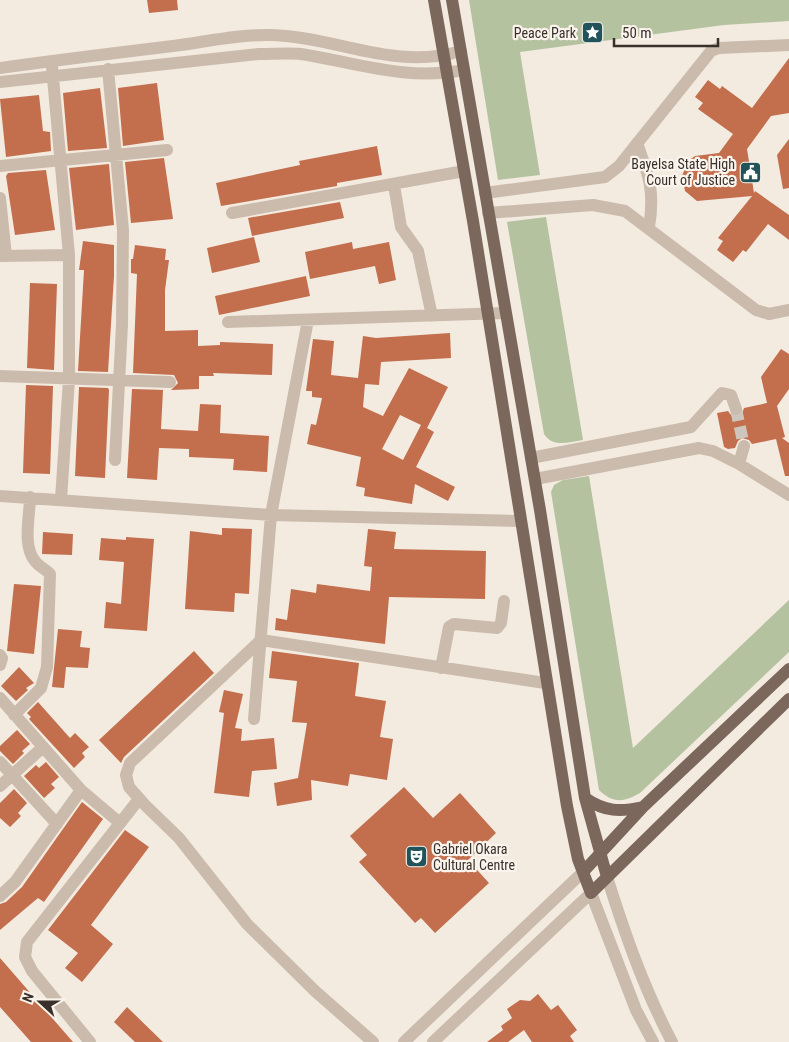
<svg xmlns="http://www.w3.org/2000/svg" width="789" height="1042" font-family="'Roboto Condensed',sans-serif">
	<rect width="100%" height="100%" fill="#f3ebe0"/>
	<path fill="#b5c2a0" d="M469 0H789V21L724 25 520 52 540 175 498 180Z
		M546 217 583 440C568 442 553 448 544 434L507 222Z
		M589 476 633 748 789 600V652L640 793C624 802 613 804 599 790L551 492 554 485 563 480Z"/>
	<path fill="#c36e4d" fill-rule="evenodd" d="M147 0H177L178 10 149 13Z
		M789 58V113L771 116 747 149 754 193 755 191 789 215V240L768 224 746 252 743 250 733 262 717 250 723 241 718 238 752 196 697 201 685 191 682 176 688 161 695 156 719 153 733 134 698 109 703 103 695 97 708 80 720 89 722 86 752 108Z
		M157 83 164 140 123 146 118 88Z
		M100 88 107 148 68 151 63 93Z
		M39 95 43 131 50 132 51 151 6 157 0 99Z
		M789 139V188L783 189 777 155Z
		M377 146 382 175 337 183V186L221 206 216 183 300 165 299 161Z
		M164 158 173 219 131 223 125 162Z
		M109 164 114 225 76 230 69 168Z
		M46 170 55 230 15 235 6 176 8 173Z
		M340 202 344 218 252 236 248 218Z
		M254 237 260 262 212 273 207 248Z
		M83 241 114 245V276L108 372 78 371 84 270H79Z
		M352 242 353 249 389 242 396 280 379 284 375 266 310 279 305 252Z
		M135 245 166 249 165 260H169L165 290V331L198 330V346L220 345V342L273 344 272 375 213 373 214 376H199V389L171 390 178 383 174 375 133 373 137 274 131 273V259H133Z
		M306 276 310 296 219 315 215 296Z
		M30 283 57 284 54 370 27 368Z
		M450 333 451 358 381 362 379 385 365 384 363 407 383 416 409 368 448 387 427 428 434 432 416 467 455 487 448 501 415 484 412 504 364 496 365 488 356 486 361 457 307 444 311 424 316 425 322 398 312 397V391H306L313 339 334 341 331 375 358 378 363 336 376 338ZM400 415 421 425 403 460 382 449Z
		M781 349 789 354V389L777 406 785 437 782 438 789 443V476H785L776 439 752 444 749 440 742 438 738 441 735 448 728 449 724 447 717 413 728 411 731 415 738 417 742 414 744 408 767 403 761 377Z
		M26 385 53 386 50 474 23 473Z
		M79 387 108 388 109 390 105 478 75 476Z
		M132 389 166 390H163L161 429 198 431 200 404 221 405 220 433 269 436 267 472 233 470 234 459 189 457V449L159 448 157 480 127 478Z
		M222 528 252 529 249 594 235 593 234 612 185 609 190 531 222 535Z
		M368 529 396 532 394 549 486 551 485 599 389 597 385 644 275 630 276 618 287 620 291 589 316 593 317 584 370 591 372 567 364 566Z
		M43 532 73 534 72 555 42 554Z
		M126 537 154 539 147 631 104 628 106 602 121 604 124 562 99 560 101 538 126 540Z
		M14 584 41 586 34 654 7 651Z
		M58 629 82 631 80 647 90 648 88 668 66 667 64 688 52 687Z
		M194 651 214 673 124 757 121 763 99 740Z
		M272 651 359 663 355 696 386 701 380 737 393 739 387 780 350 774 348 786 311 780 312 800 277 806 274 783 298 778 307 723 292 722 297 681 269 678Z
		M19 667 34 683 26 688 28 690 16 701 1 686Z
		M224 690 243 694 235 728 242 729 241 741 274 738 277 769 252 771 249 797 214 793 224 713 219 712Z
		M38 702 70 738 75 733 89 747 82 753 85 757 74 768 29 719 31 717 27 713Z
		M17 730 30 744 22 751 24 753 13 764 0 751V746Z
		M46 762 59 777 51 784 55 788 44 798 24 776 36 765 39 768Z
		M404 787 433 818 460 793 496 833 468 860 489 883 435 933 421 918 415 923 359 862 367 855 350 836Z
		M14 789 27 803 18 813 21 816 10 827 0 818V803Z
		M82 802 103 819 44 902 38 898 0 930V904L6 902 22 887Z
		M125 830 149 847 91 925 113 944 82 982 65 968 78 953 48 930Z
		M0 958 73 1042H31L0 1007Z
		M538 994 551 1010 558 1005 577 1030 570 1036 574 1042H532L524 1030 508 1042H487L503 1030 501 1026 512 1018 507 1009 520 1000 530 1001Z
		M127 1007 163 1042H135L114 1022Z"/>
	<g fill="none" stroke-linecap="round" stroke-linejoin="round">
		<path stroke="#cec6bc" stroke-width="12" stroke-dasharray="12 6" stroke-linecap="butt" d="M736 409 744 446"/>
		<path stroke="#cbbbac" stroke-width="12" d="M52 67 69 255V380L61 499
			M0 68C58 60 115 53 173 46 205 42 239 34 271 35 338 37 394 71 461 51
			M108 69 123 230 122 325 115 460
			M0 82 259 54C273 54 288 53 301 54 358 63 406 81 464 70
			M637 143C649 176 655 192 649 227
			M0 166 167 150
			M394 185 401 227 418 251 432 316
			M485 193 605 177 619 166 711 51 719 48 789 45
			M0 198 6 256
			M232 213 464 171
			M488 213 593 205 625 211 756 310 769 314 789 310
			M0 256 69 255
			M228 322 505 313
			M0 376 170 382
			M531 458 691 427 722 393 731 395 736 409
			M739 464 789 495
			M535 479 699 448 713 451 739 464 744 446
			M0 496 271 515 521 521
			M0 655 2 658 0 665
			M441 668 449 627 454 624 497 628 501 623 504 601
			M0 698 81 790 120 823
			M14 715 41 688 47 667 50 574C46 569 39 567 35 561 22 546 30 515 30 497
			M254 719 271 515 308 320
			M0 762 57 824
			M0 786 42 748
			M607 877C625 934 644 989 672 1042
			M0 896 15 882 81 790
			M90 1042 32 971 25 957 27 942 139 799
			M373 1042 315 991 247 924 179 838 145 805 129 787 126 775 130 763 261 640 545 683
			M404 1042 583 872
			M433 1042 591 893 636 1010 653 1042"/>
		<path stroke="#7b675c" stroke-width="12" d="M434 0 473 221 567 806 578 859 591 893 789 699
			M452 0 540 510 585 798 607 877
			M585 798C605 812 620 812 643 807
			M583 872 643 807 789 669"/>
	</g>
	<defs>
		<symbol id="sight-square" viewBox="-11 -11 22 22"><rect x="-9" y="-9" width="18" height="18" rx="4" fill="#20545a" stroke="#faf4ed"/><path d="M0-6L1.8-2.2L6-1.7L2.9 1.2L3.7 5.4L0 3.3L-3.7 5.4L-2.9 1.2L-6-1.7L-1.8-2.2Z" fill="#fff"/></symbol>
		<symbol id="civic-square" viewBox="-11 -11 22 22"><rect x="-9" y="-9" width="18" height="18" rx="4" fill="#20545a" stroke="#faf4ed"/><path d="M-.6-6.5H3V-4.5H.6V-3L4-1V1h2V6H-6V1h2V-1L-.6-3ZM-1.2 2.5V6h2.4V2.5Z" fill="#fff"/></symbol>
		<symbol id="theatre-square" viewBox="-11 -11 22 22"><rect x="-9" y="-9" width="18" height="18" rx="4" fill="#20545a" stroke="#faf4ed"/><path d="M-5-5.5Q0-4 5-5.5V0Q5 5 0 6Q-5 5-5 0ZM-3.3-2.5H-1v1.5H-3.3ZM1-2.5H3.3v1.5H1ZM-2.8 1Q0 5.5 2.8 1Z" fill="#fff"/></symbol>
	</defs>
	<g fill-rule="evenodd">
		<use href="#sight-square" x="580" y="20" width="25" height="25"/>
		<use href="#civic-square" x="738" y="160" width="25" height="25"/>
		<use href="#theatre-square" x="404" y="844" width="25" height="25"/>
	</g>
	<g text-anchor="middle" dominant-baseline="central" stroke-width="4.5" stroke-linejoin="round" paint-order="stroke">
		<g font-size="14" fill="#39302b" stroke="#faf4ed" text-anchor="end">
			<text x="576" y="33">Peace Park</text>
			<text x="735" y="164">Bayelsa State High<tspan x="735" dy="16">Court of Justice</tspan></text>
			<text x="433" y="849" text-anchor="start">Gabriel Okara<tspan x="433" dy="16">Cultural Centre</tspan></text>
		</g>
	</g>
	<g transform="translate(40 1002) rotate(291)" stroke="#faf4ed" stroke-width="4" paint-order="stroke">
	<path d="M0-4L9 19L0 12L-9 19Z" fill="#39302b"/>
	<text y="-8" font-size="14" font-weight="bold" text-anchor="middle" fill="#39302b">N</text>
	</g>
	<path d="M614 38v8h104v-8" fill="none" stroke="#39302b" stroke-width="2.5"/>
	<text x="622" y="38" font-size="15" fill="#39302b" stroke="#faf4ed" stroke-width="4" paint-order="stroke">50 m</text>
</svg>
